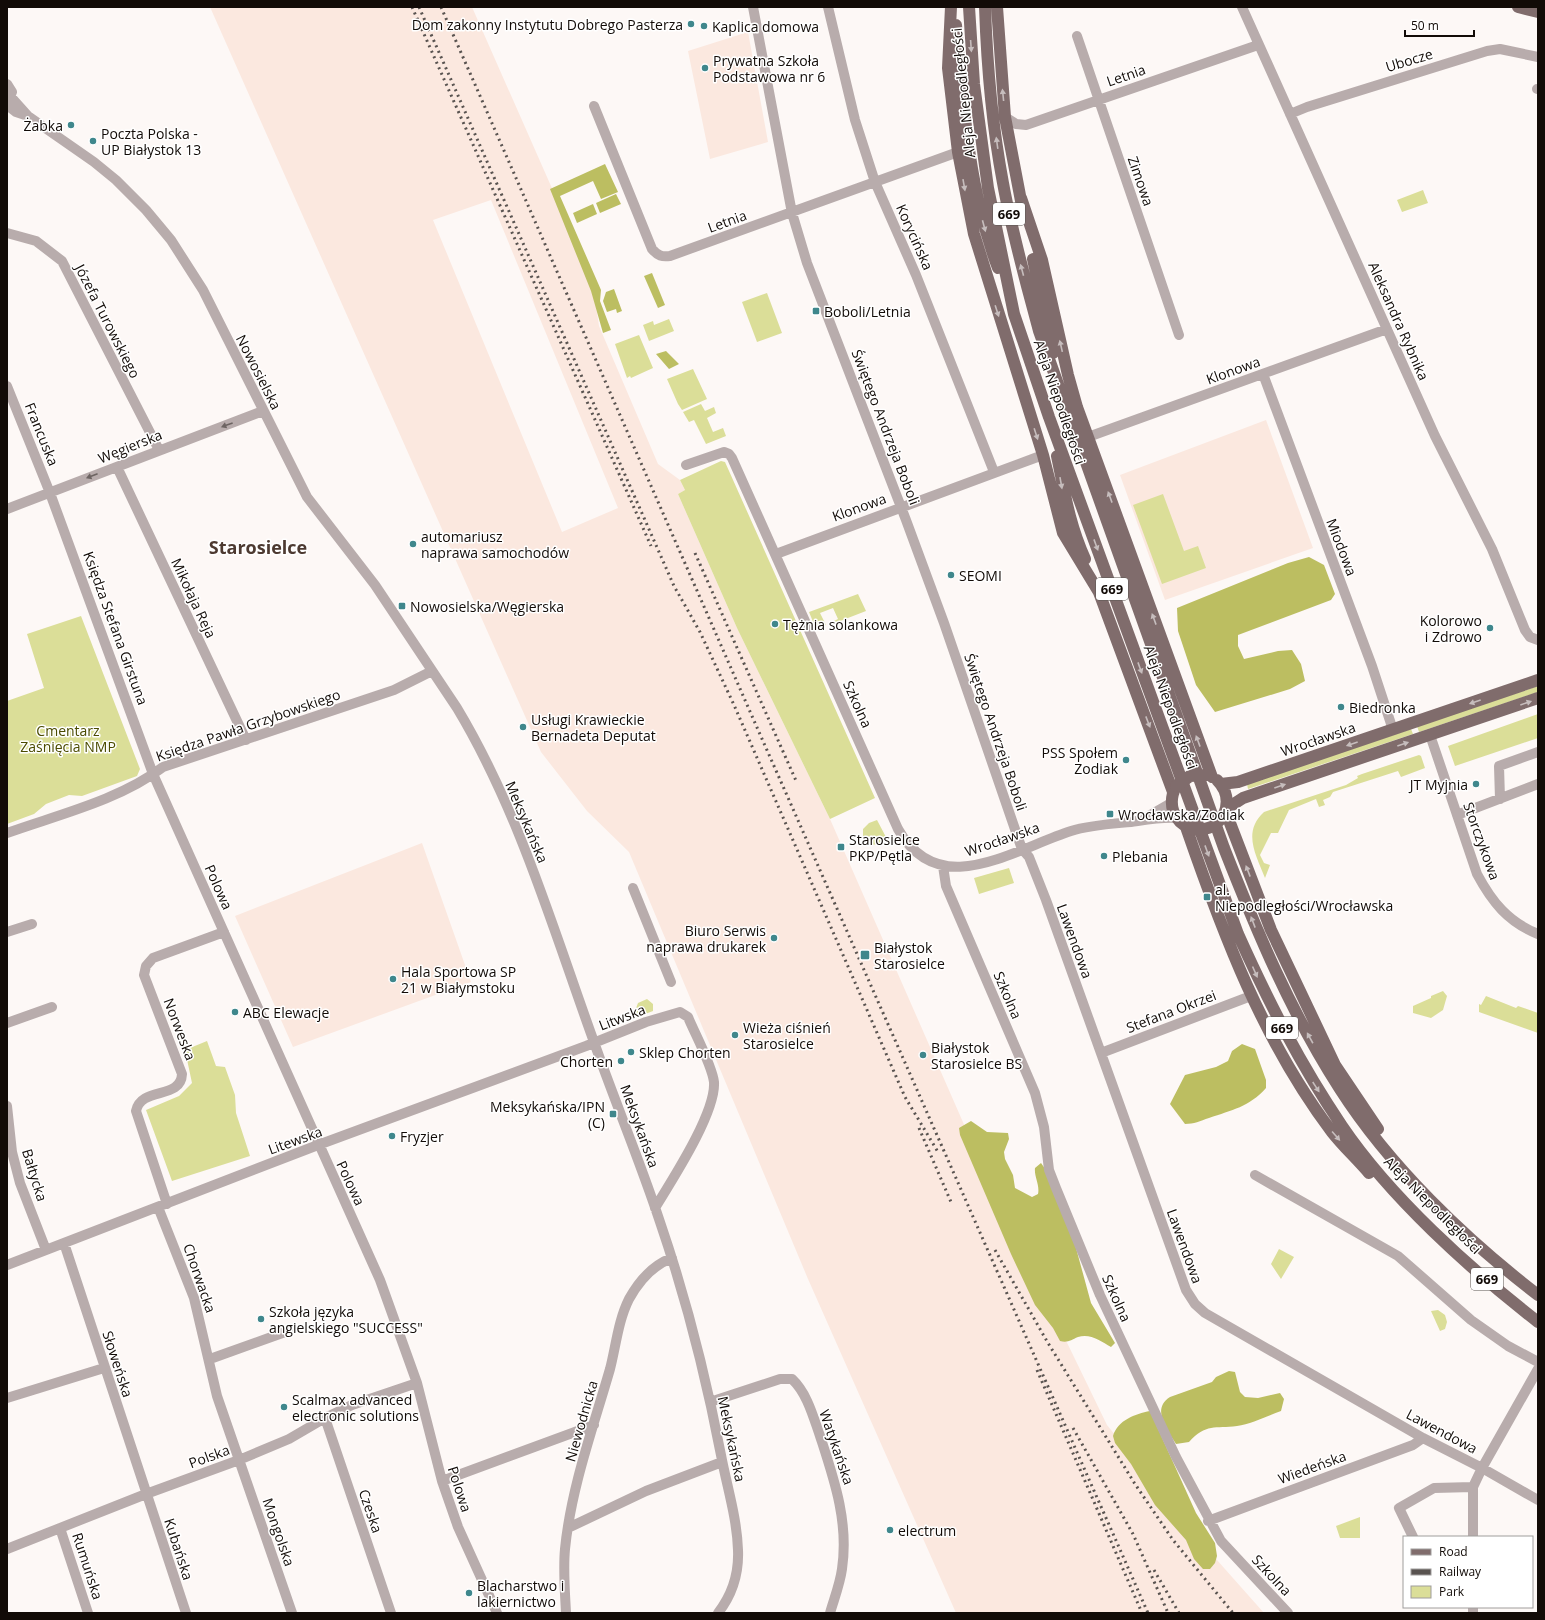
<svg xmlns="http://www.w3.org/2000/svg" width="1545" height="1620" font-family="'Open Sans',sans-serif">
	<rect width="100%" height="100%" fill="#fdf8f6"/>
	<path fill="#fbe8df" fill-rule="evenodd" d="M210 7H472L592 279 599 326 658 464 680 480 685 490 678 494 737 628 830 819 991 1186 1107 1425 1209 1551 1264 1613H956L808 1279 629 852 587 811 541 752ZM491 200 618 508 562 532 433 220Z
		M748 32 768 142 710 159 688 51Z
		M1266 420 1313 548 1165 600 1120 475Z
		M422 843 471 982 293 1047 235 916Z"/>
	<path fill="#dbde98" d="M1423 190 1428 203 1402 212 1397 200Z
		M767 293 782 333 757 342 742 302Z
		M669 319 674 331 649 341 643 325 653 321 654 325Z
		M639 335 653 368 631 378 630 376 627 378 615 344Z
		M693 369 707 399 682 410 678 404 667 379Z
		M701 404 705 411 714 407 716 413 707 418 713 432 723 428 726 436 706 444 694 420 689 422 683 412Z
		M721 461 725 462 875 798 830 819 737 628 678 494 685 490 680 480Z
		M1163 494 1184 551 1198 546 1206 568 1162 584 1133 505Z
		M858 594 866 611 835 623 834 621 838 619 833 608 820 613 826 625 816 629 809 612Z
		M81 616 140 769 137 776 82 796 69 795 46 804 34 814 7 824V701L44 688 27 634Z
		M1538 686V692L1419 732 1417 726Z
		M1538 714V738L1455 766 1448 746Z
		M1411 729 1413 734 1248 789 1247 784Z
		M1419 755 1421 756 1425 768 1401 777 1398 771 1333 792 1330 797 1323 800 1325 805 1319 807 1316 799 1289 810 1278 833H1271L1260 855 1264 863 1270 865 1265 878C1256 855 1242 832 1264 812L1346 785 1358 778 1357 776 1362 774Z
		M877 820 887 839 879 844 871 845 863 838V829L869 823Z
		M1009 868 1014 883 979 894 974 878Z
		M1443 991 1447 996 1443 1010 1431 1018 1413 1013V1006L1431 998V996Z
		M1486 996 1516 1008 1518 1006 1538 1013V1033L1479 1012V1004L1481 1005Z
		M647 999 653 1004V1011L632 1019 638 1003Z
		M207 1041 216 1066 225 1067 235 1095 236 1113 250 1156 172 1181 146 1110 179 1096 192 1083 185 1050Z
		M1279 1249 1294 1257 1281 1279 1271 1264Z
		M1438 1310 1445 1315 1447 1322 1445 1329 1440 1331 1431 1311Z
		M1360 1517V1538H1340L1336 1526Z"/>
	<path fill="#bcbe61" d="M605 164 618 192 601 199 593 181 560 196 601 290 600 301 611 330 603 333 591 291 550 189Z
		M616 194 621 204 600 213 596 203Z
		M593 204 597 214 577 223 573 213Z
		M652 273 665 305 658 308 644 276Z
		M614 289 622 311 617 313 616 309 607 312 603 301 606 292Z
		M666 351 679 364 669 369 656 354Z
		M1309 557 1324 565 1335 594 1331 600 1238 635V646L1244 659 1278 651 1292 650 1301 664 1305 681 1290 689 1215 712 1196 685 1178 631 1177 608 1288 563Z
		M1242 1044 1255 1049 1266 1080V1088C1249 1107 1232 1110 1209 1118 1200 1121 1194 1124 1185 1124L1170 1104 1185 1075 1216 1067 1228 1061 1232 1051Z
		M971 1121 987 1132 1008 1133 1009 1139 1004 1152 1005 1159 1013 1175 1015 1188 1032 1197 1038 1194C1040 1185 1034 1177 1035 1168L1041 1163 1048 1173 1076 1248 1091 1303 1115 1343 1111 1347C1101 1341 1090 1333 1078 1337 1071 1340 1068 1343 1060 1341L1053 1328 1035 1305 1011 1254 960 1135 959 1128Z
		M1229 1371 1235 1372 1240 1392 1245 1397 1258 1398 1280 1393 1284 1399 1281 1411C1267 1416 1251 1424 1237 1426 1215 1429 1206 1423 1189 1442L1176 1444C1167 1430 1151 1409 1170 1397L1212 1382 1216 1377Z
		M1150 1411 1196 1513 1215 1543 1217 1556 1215 1563 1210 1569H1203L1194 1559 1186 1540 1155 1505 1131 1464 1115 1443 1113 1436C1118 1420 1135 1414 1150 1411Z"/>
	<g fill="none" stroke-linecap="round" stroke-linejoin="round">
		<path stroke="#b8acac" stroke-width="10" d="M753 7 792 213 807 263 906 520 944 623 1017 835 1022 849 1029 857 1046 900 1186 1290 1195 1304 1205 1313 1423 1438 1482 1468 1538 1500
			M828 7 855 120 875 182 916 275 994 472
			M1242 7 1435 436 1492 549 1525 630 1530 637 1538 640
			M1077 36 1179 335
			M7 84 12 92 8 102
			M1537 89H1538
			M11 97 28 116
			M7 105 16 112 28 116 94 162 116 180 146 210 171 240 203 290 307 497 375 585 457 708C519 811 553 929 594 1042 615 1102 640 1161 660 1222 686 1298 706 1377 721 1455 727 1487 737 1518 738 1550 739 1573 732 1595 718 1613
			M594 106 652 249C658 256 662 257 670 256L958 152
			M1290 114 1307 107 1487 51 1500 49 1538 57
			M1005 117 1016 124 1026 125 1258 45
			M7 233 36 241 62 261 159 450
			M1263 374 1372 666 1393 730
			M7 386 50 493 153 774 380 1280 417 1383 442 1481 458 1527 497 1613
			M1088 437 1387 329
			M686 465 724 452 729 454 732 458 898 829C939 902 1012 850 1071 831 1090 825 1110 824 1131 822 1145 820 1161 817 1176 818
			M117 467 246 740
			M7 509 263 411
			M776 554 1043 455
			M1430 735 1477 874C1492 902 1508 922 1538 934
			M1500 799 1499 766 1538 752
			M1457 815 1538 784
			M1145 818 1171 803
			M7 833C57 815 120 800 163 767L394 690 432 671
			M943 866 946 886 1035 1093 1044 1127 1049 1170 1056 1188 1100 1295 1176 1457 1221 1541 1288 1613
			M633 888 671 982
			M7 932 32 924
			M7 1023 52 1007
			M1101 1053 1251 996
			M7 1106 12 1152 20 1183 46 1250
			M1255 1175 1398 1256 1471 1320 1508 1346 1538 1362
			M167 1204 136 1111C141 1086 181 1100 182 1074L144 975 146 966 153 958 224 932
			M158 1207 194 1298 217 1396 292 1613
			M64 1243 186 1613
			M7 1265 318 1145 586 1046 646 1022 680 1012 688 1017C695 1034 712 1065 714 1082 716 1113 672 1180 655 1208
			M210 1359 288 1331
			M7 1398 104 1368
			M710 1402 780 1379H792C807 1393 813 1416 820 1436 834 1479 849 1522 842 1569 840 1584 834 1599 830 1613
			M325 1418 391 1613
			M442 1481 594 1425
			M1208 1521 1413 1445 1423 1438
			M60 1528 88 1613
			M568 1528 646 1491 722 1462
			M1413 1537 1399 1508 1434 1488 1473 1487
			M1473 1537V1487L1482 1468 1538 1369
			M7 1549 146 1494 239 1460 289 1439 325 1418 352 1405 417 1383
			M1473 1607V1613
			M566 1613C565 1592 563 1570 565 1549 571 1488 593 1428 610 1369 616 1346 618 1321 629 1299 639 1281 653 1265 672 1258"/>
		<path stroke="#806c6c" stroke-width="12" d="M951 7 948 68 958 152 974 234 1043 455 1063 533 1100 594
			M969 7 974 84 988 188 1014 314 1049 417 1238 934C1269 1003 1300 1064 1342 1126 1390 1197 1470 1269 1538 1322
			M985 7C987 66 992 125 1003 183 1012 233 1026 282 1039 331L1224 848C1257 932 1291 1013 1340 1089 1390 1167 1465 1239 1538 1295
			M997 7 1005 117 1022 206
			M1518 7 1538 12
			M956 25C963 106 969 191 998 268
			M1021 198 1042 260 1068 375 1077 407 1212 777
			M1033 259 1053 353
			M1057 456C1065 494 1069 523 1085 559
			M1097 587 1173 792
			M1217 780C1227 790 1229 802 1224 814
			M1221 784 1238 782 1538 680
			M1176 786C1167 804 1173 821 1191 829
			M1226 809 1230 823 1271 930 1335 1065 1378 1129
			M1226 809 1243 798 1538 698
			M1186 827C1223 934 1263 1041 1332 1132 1343 1146 1357 1159 1369 1173"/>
		<path stroke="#595350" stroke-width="3" stroke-dasharray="2 4" stroke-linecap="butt" d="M412 7 651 546
			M419 7 674 586 700 632 734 705 905 1097 938 1152
			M441 7 759 732 1148 1613
			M695 553 797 783
			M919 1128 951 1202
			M995 1250 1048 1343 1135 1484 1173 1540 1233 1613
			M1037 1370 1142 1613
			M1073 1428 1133 1534 1168 1613
			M1154 1570 1179 1613"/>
		<path stroke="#806c6c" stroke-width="12" d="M1176 786 1190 776 1207 775
			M1191 829C1205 831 1213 828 1223 817"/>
	</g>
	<defs><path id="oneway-solid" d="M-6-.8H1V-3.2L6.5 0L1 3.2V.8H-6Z"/></defs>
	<g fill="#c6bdbd">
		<use href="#oneway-solid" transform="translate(971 46) rotate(86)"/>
		<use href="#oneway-solid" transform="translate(1003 95) rotate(-96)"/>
		<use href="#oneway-solid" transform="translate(997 143) rotate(-98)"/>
		<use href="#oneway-solid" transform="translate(964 185) rotate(80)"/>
		<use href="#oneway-solid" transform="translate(984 226) rotate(75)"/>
		<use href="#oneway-solid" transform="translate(1022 270) rotate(-105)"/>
		<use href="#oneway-solid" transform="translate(997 311) rotate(72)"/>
		<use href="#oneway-solid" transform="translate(1061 346) rotate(-103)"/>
		<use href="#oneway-solid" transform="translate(1036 434) rotate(72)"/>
		<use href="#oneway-solid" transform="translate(1061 483) rotate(80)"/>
		<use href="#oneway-solid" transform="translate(1110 497) rotate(-110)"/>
		<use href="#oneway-solid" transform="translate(1096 545) rotate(70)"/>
		<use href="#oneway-solid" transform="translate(1154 619) rotate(-110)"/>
		<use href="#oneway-solid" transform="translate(1140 668) rotate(70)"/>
		<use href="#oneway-solid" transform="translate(1475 702) rotate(161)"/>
		<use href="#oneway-solid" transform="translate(1526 703) rotate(-19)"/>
		<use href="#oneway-solid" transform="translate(1148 722) rotate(69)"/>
		<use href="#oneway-solid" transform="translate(1198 741) rotate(-110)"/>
		<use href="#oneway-solid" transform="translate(1352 744) rotate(161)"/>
		<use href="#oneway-solid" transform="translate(1403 744) rotate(-19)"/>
		<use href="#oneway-solid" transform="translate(1280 786) rotate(-19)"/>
		<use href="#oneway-solid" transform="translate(1207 851) rotate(70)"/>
		<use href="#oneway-solid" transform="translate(1248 871) rotate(-111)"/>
		<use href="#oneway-solid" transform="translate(1253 922) rotate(-111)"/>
		<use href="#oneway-solid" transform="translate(1255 972) rotate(66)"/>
		<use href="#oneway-solid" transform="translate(1310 1038) rotate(-119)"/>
		<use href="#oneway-solid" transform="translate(1316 1087) rotate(57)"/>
		<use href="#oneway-solid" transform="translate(1336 1136) rotate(49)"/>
	</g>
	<g fill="#6d6462">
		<use href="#oneway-solid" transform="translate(227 425) rotate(160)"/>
		<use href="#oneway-solid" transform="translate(92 476) rotate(159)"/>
	</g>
	<g fill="#3f878c" stroke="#fff" stroke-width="1.5">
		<circle cx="691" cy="24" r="4"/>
		<circle cx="704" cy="26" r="4"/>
		<circle cx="705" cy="68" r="4"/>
		<circle cx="71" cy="125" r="4"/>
		<circle cx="93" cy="141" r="4"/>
		<rect x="812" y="307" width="8" height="8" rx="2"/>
		<circle cx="413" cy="544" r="4"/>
		<circle cx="951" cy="575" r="4"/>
		<rect x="398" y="602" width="8" height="8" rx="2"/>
		<circle cx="775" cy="624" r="4"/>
		<circle cx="1490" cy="628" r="4"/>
		<circle cx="1341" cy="707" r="4"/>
		<circle cx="523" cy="727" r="4"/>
		<circle cx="1126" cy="760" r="4"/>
		<circle cx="1476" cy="784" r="4"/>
		<rect x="1106" y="810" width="8" height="8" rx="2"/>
		<rect x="837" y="843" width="8" height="8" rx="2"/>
		<circle cx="1104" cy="856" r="4"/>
		<rect x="1203" y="893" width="8" height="8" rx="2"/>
		<circle cx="774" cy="938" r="4"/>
		<rect x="860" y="950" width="10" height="10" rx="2"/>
		<circle cx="393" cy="979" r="4"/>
		<circle cx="235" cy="1012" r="4"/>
		<circle cx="735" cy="1035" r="4"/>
		<circle cx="631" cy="1052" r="4"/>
		<circle cx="923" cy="1055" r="4"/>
		<circle cx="621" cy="1061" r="4"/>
		<rect x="609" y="1110" width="8" height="8" rx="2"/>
		<circle cx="392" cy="1136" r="4"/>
		<circle cx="261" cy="1319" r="4"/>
		<circle cx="284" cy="1407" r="4"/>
		<circle cx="890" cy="1530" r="4"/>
		<circle cx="469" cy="1593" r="4"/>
	</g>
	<g text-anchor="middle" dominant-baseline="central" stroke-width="3" stroke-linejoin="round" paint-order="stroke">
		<g fill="#fff" stroke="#595451" stroke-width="1">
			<rect x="993" y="203" width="32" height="22" rx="3"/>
			<rect x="1096" y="578" width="32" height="22" rx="3"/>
			<rect x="1266" y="1017" width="32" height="22" rx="3"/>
			<rect x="1471" y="1268" width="32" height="22" rx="3"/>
		</g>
		<g font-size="13" font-weight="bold" fill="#120b07">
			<text x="1009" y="214">669</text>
			<text x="1112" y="589">669</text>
			<text x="1282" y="1028">669</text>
			<text x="1487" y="1279">669</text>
		</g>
		<g font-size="14" fill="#120b07" stroke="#fff" text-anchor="start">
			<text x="683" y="24" text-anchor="end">Dom zakonny Instytutu Dobrego Pasterza</text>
			<text x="712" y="26">Kaplica domowa</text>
			<text x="713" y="60">Prywatna Szkoła<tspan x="713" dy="16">Podstawowa nr 6</tspan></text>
			<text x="63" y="125" text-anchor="end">Żabka</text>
			<text x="101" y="133">Poczta Polska -<tspan x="101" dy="16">UP Białystok 13</tspan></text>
			<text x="824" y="311">Boboli/Letnia</text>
			<text x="421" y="536">automariusz<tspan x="421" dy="16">naprawa samochodów</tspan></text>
			<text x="959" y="575">SEOMI</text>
			<text x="410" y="606">Nowosielska/Węgierska</text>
			<text x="1482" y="620" text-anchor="end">Kolorowo<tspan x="1482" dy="16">i Zdrowo</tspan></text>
			<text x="783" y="624">Tężnia solankowa</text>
			<text x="1349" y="707">Biedronka</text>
			<text x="531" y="719">Usługi Krawieckie<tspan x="531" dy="16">Bernadeta Deputat</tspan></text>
			<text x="1118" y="752" text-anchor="end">PSS Społem<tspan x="1118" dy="16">Zodiak</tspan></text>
			<text x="1468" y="784" text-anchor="end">JT Myjnia</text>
			<text x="1118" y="814">Wrocławska/Zodiak</text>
			<text x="849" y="839">Starosielce<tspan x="849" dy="16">PKP/Pętla</tspan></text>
			<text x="1112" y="856">Plebania</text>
			<text x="1215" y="889">al.<tspan x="1215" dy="16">Niepodległości/Wrocławska</tspan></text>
			<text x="766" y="930" text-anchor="end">Biuro Serwis<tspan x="766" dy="16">naprawa drukarek</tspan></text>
			<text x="874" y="947">Białystok<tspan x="874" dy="16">Starosielce</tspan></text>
			<text x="401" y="971">Hala Sportowa SP<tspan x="401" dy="16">21 w Białymstoku</tspan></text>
			<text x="243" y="1012">ABC Elewacje</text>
			<text x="743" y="1027">Wieża ciśnień<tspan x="743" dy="16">Starosielce</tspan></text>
			<text x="931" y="1047">Białystok<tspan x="931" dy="16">Starosielce BS</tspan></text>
			<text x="639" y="1052">Sklep Chorten</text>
			<text x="613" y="1061" text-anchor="end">Chorten</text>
			<text x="605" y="1106" text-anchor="end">Meksykańska/IPN<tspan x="605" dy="16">(C)</tspan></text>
			<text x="400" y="1136">Fryzjer</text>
			<text x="269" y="1311">Szkoła języka<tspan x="269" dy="16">angielskiego "SUCCESS"</tspan></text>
			<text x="292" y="1399">Scalmax advanced<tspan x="292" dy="16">electronic solutions</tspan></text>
			<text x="898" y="1530">electrum</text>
			<text x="477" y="1585">Blacharstwo i<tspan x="477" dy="16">lakiernictwo</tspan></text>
		</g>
		<g font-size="14" fill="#120b07" stroke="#fff">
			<text transform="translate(1409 60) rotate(-17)">Ubocze</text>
			<text transform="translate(1126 75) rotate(-19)">Letnia</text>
			<text transform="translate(963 93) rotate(-96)">Aleja Niepodległości</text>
			<text transform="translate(1141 181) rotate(71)">Zimowa</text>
			<text transform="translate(727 221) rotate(-20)">Letnia</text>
			<text transform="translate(915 237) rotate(66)">Korycińska</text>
			<text transform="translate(108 321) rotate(63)">Józefa Turowskiego</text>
			<text transform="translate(1399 321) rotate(66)">Aleksandra Rybnika</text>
			<text transform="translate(1233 370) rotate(-20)">Klonowa</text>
			<text transform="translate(259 372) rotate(63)">Nowosielska</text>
			<text transform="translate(1060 402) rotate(71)">Aleja Niepodległości</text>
			<text transform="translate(886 427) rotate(69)">Świętego Andrzeja Boboli</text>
			<text transform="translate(42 434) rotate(68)">Francuska</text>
			<text transform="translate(130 446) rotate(-22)">Węgierska</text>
			<text transform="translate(859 507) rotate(-20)">Klonowa</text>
			<text transform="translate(1342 547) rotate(69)">Miodowa</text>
			<text transform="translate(194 598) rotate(65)">Mikołaja Reja</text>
			<text transform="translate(116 628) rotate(70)">Księdza Stefana Girstuna</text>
			<text transform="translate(858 704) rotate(66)">Szkolna</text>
			<text transform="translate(1171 707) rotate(70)">Aleja Niepodległości</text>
			<text transform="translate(248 725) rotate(-19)">Księdza Pawła Grzybowskiego</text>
			<text transform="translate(996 732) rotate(71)">Świętego Andrzeja Boboli</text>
			<text transform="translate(1318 739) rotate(-19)">Wrocławska</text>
			<text transform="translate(527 822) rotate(67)">Meksykańska</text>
			<text transform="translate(1002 839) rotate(-19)">Wrocławska</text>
			<text transform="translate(1482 841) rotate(70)">Storczykowa</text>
			<text transform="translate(219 887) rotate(66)">Polowa</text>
			<text transform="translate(1075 941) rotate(70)">Lawendowa</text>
			<text transform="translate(1008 995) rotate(67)">Szkolna</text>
			<text transform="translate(1171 1011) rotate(-21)">Stefana Okrzei</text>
			<text transform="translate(622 1017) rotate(-21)">Litwska</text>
			<text transform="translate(180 1029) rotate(69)">Norweska</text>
			<text transform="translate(640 1126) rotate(70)">Meksykańska</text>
			<text transform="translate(295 1140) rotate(-20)">Litewska</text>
			<text transform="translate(35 1175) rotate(73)">Bałtycka</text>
			<text transform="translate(351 1183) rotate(65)">Polowa</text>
			<text transform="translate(1433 1205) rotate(45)">Aleja Niepodległości</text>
			<text transform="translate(1185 1246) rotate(70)">Lawendowa</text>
			<text transform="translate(200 1278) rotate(71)">Chorwacka</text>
			<text transform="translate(1117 1298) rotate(66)">Szkolna</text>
			<text transform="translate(118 1364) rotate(72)">Słoweńska</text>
			<text transform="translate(581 1421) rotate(-74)">Niewodnicka</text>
			<text transform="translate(1442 1431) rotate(28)">Lawendowa</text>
			<text transform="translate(732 1439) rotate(78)">Meksykańska</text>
			<text transform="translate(837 1447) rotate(71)">Watykańska</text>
			<text transform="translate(209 1456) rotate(-20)">Polska</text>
			<text transform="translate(1312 1467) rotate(-20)">Wiedeńska</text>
			<text transform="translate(460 1489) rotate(72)">Polowa</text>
			<text transform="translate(371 1511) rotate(71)">Czeska</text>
			<text transform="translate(279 1532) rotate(71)">Mongolska</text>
			<text transform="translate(179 1549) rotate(72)">Kubańska</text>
			<text transform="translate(88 1566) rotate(72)">Rumuńska</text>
			<text transform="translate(1272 1575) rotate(47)">Szkolna</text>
		</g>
		<g font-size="14" fill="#4b4b00" stroke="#fff">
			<text x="68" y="730">Cmentarz<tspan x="68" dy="16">Zaśnięcia NMP</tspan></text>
		</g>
		<g font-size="18" font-weight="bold" fill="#4d3a31" stroke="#fff">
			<text x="258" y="547">Starosielce</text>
		</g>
	</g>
	<rect width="1545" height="1620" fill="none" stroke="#120b07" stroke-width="16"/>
	<rect x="1403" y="1536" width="130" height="72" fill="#ffffff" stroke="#a09d9c"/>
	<rect x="1411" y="1549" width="20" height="6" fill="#806c6c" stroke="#a09d9c"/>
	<text x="1439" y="1556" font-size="12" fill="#120b07">Road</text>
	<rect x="1411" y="1569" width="20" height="6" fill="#595350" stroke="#a09d9c"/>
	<text x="1439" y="1576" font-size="12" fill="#120b07">Railway</text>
	<rect x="1411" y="1586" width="20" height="12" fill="#dbde98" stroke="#a09d9c"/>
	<text x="1439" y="1596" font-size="12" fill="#120b07">Park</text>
	<path d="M1405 30v6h69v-6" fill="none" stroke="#120b07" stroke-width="2"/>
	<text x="1411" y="30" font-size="12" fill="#120b07" stroke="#ffffff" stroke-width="3" paint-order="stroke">50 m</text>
</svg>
